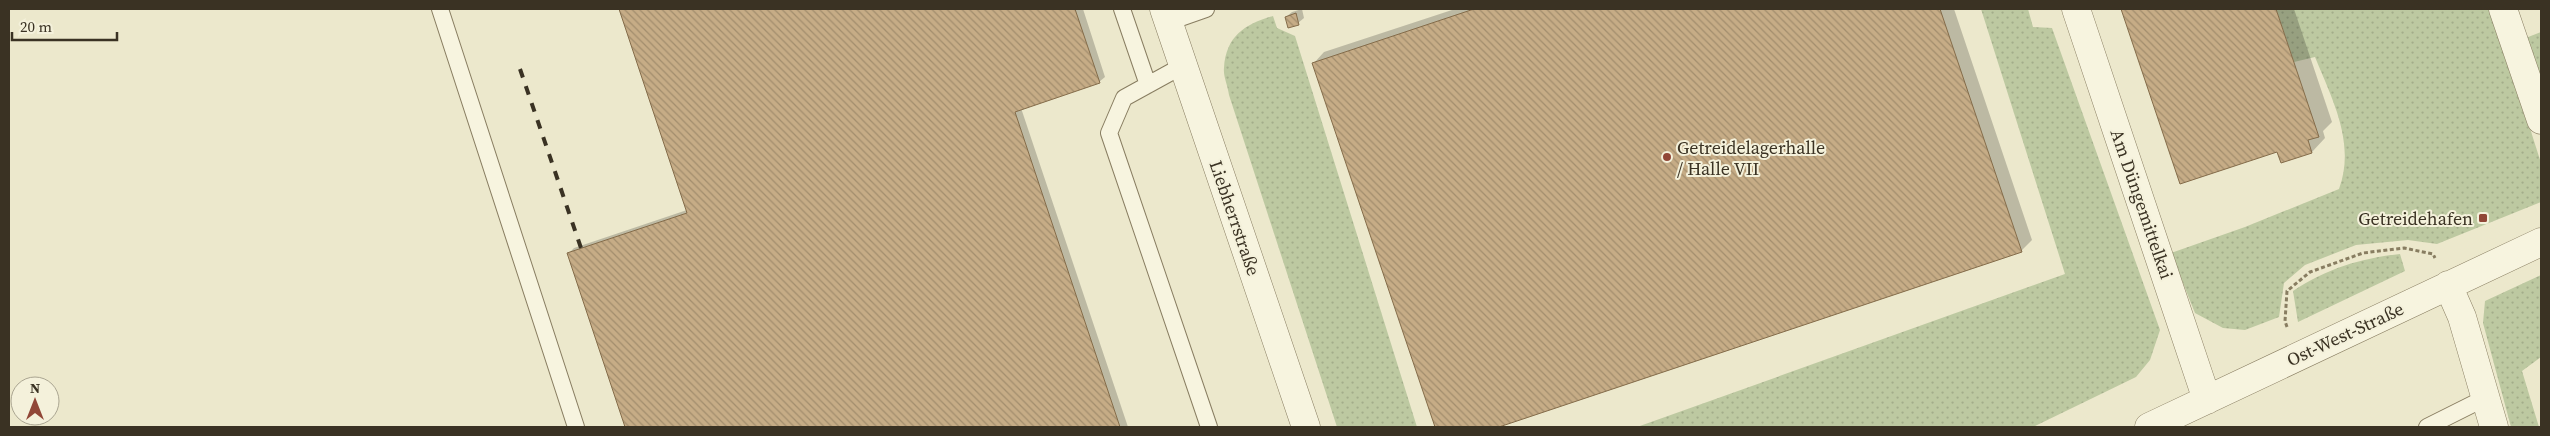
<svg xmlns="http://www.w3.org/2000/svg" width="2550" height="436" font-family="'Source Serif 4',serif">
	<defs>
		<pattern id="grass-dots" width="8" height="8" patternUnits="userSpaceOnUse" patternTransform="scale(1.25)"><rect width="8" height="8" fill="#bdc9a1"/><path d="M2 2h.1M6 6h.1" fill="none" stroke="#a3ad8a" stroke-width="1.8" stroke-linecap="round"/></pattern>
		<pattern id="building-back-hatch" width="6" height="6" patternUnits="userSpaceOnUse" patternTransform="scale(1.25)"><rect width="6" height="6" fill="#c6ac86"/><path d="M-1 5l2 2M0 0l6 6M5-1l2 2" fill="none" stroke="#a28d6d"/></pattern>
	</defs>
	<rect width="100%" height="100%" fill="#ece8cc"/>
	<path fill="url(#grass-dots)" d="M1981 9H2028L2033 27 2052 28 2160 330 2150 360 2136 377 2033 427H1637L2065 274Z
		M2276 9H2492L2541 163V202L2437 244 2408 240 2356 245 2305 265 2284 283 2279 317 2245 330 2223 328 2195 313 2171 253 2245 227 2339 189C2356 143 2332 99 2315 57L2294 62Z
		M1273 16 1277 28 1295 36 1417 427H1337L1229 95C1228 86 1223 76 1224 68 1226 36 1245 24 1273 16Z
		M2541 32V95L2523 39Z
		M2400 254 2405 271 2298 322 2293 291C2326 269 2361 258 2400 254Z
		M2541 275V357L2522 371 2539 427H2511L2483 323 2485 301Z"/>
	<path fill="#0003" d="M620 9H1083L1105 77 1099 82 1021 108 1128 427H626L568 254 574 248 687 210Z
		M1302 9 1304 18 1298 23 1286 17 1292 12Z
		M1455 9H1954L2032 240 2021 251 1495 427H1436L1314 63 1324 52Z
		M2122 9H2294L2332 122 2323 131 2325 138 2312 152 2281 162 2278 151 2181 183Z"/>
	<path fill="url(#building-back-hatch)" stroke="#846c4a" d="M619 9H1075L1100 83 1015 112 1120 427H625L567 253 687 213Z
		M1474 9H1940L2022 252 1499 427H1435L1312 63Z
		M2121 9H2276L2319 137 2308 140 2312 153 2281 163 2277 152 2180 184Z
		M1296 13 1299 25 1288 28 1285 17Z"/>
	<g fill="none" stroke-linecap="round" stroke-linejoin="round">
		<defs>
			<path id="service" d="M440 9 576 427
				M1122 9 1148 85
				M1169 22 1206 9
				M1184 65 1124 98 1109 133 1209 427
				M2427 427 2487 397"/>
			<path id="minor" d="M1164 9 1306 427
				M2076 9 2207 400
				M2503 9 2541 120
				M2448 285 2462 317 2494 427
				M2149 427 2541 242"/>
		</defs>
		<use href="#service" stroke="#887d61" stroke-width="18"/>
		<use href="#minor" stroke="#887d61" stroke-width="29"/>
		<path stroke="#887d61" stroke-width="3" stroke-dasharray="4 2.5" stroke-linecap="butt" d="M2287 327 2285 321 2287 291 2310 272 2363 253 2404 248 2433 254 2435 258"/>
		<use href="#service" stroke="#f7f4df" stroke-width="16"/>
		<use href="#minor" stroke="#f7f4df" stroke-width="28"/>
		<path stroke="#3a3223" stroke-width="4" stroke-dasharray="9 9" stroke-linecap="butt" d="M520 69 581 248"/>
	</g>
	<g fill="#914737" stroke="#f4f1db" stroke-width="2">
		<circle cx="1667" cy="157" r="5"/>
		<rect x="2478" y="213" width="10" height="10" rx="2.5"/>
	</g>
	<g text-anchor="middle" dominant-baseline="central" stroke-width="4" stroke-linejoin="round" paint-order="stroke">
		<g font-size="18" fill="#3a3223" stroke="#f4f1db" text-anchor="start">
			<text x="1677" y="147">Getreidelagerhalle<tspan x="1677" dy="21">/ Halle VII</tspan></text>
			<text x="2473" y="218" text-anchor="end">Getreidehafen</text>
		</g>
		<g font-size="18" fill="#3a3223" stroke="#f4f1db">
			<text transform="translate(2142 204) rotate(71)">Am Düngemittelkai</text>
			<text transform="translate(1235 218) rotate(71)">Liebherrstraße</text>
			<text transform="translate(2345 334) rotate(-25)">Ost-West-Straße</text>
		</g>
	</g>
	<rect width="2550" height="436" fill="none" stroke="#3a3223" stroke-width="20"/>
	<g transform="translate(35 401)"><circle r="24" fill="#f4f1db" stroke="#aaa591"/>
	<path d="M0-4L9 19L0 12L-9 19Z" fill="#914737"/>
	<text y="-8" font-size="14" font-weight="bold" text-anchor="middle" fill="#3a3223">N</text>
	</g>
	<path d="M12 32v8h105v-8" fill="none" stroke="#3a3223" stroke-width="2.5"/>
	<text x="20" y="32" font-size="15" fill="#3a3223" stroke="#f4f1db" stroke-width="4" paint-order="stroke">20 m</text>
</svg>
